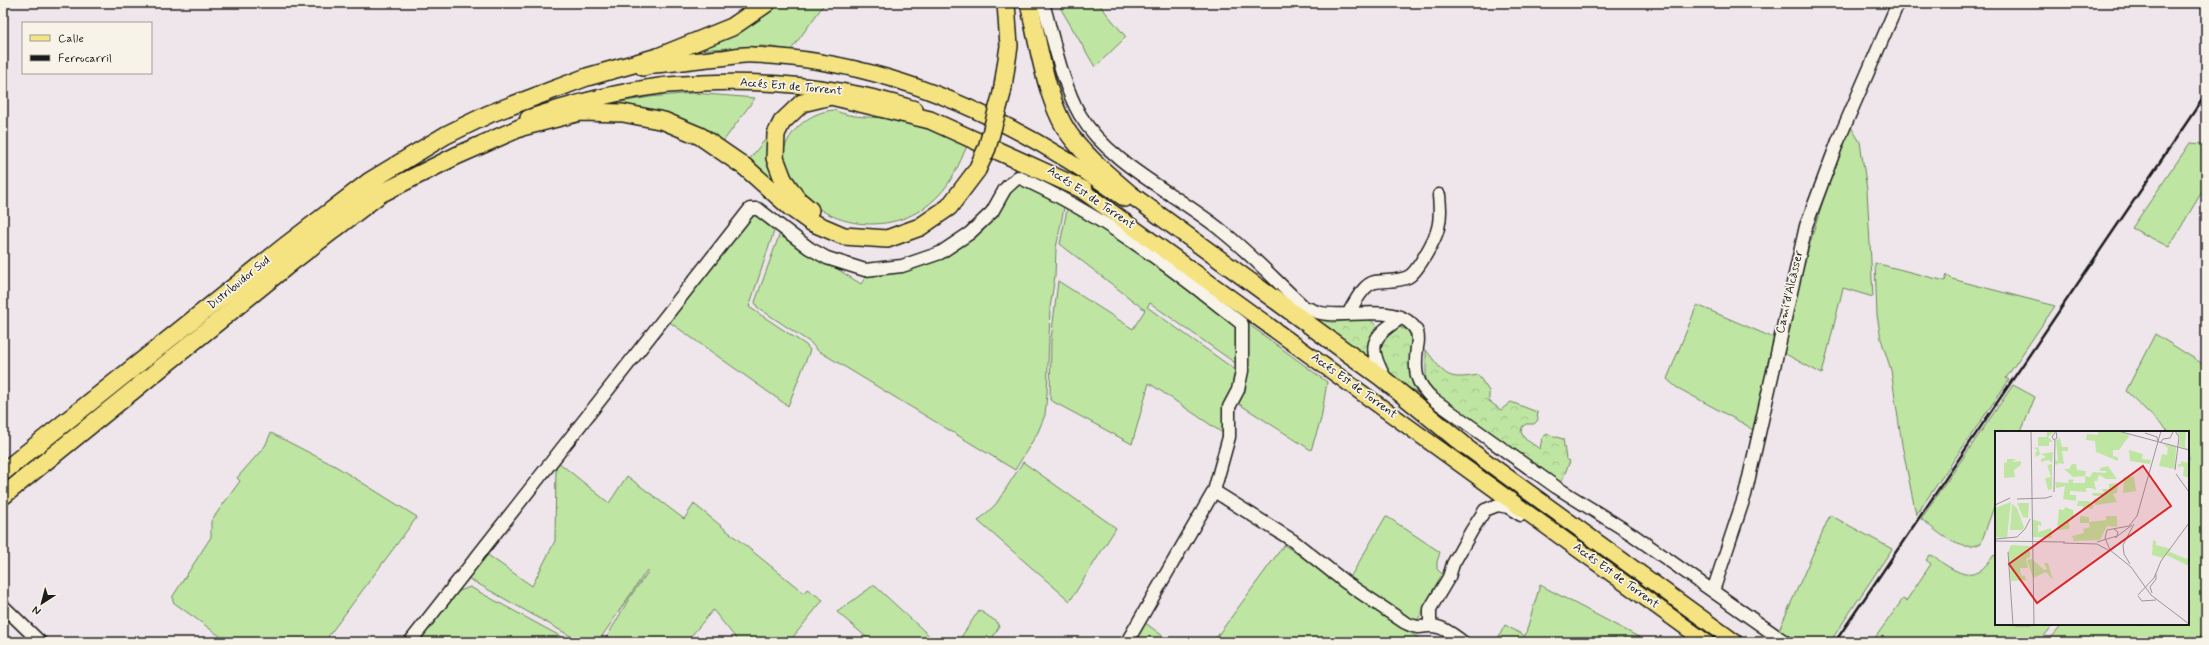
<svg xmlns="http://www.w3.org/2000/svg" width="2209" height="645" font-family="Mynerve,sans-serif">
	<defs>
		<pattern id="forest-crowns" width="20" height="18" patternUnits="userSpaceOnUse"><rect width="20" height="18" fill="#bee6a2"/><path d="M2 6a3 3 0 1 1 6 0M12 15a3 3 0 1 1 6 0" fill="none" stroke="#a3c58b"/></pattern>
	</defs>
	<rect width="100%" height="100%" fill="#efe6ec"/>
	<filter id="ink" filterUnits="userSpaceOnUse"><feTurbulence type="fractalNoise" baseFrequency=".025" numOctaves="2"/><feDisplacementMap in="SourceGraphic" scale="8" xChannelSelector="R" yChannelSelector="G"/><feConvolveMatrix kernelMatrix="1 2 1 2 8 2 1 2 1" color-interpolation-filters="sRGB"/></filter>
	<g filter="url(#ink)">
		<path fill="#bee6a2" stroke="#6d815f" d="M777 3H825L791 50 765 46 695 50 754 18Z
			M1059 3H1098L1126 37 1095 67 1061 9Z
			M693 93 755 98 722 143 603 105 650 97Z
			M834 110C852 119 872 116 892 119 917 123 943 136 967 146 959 164 952 182 938 196 896 240 818 231 791 177 789 173 783 166 783 161 782 148 790 134 799 126 808 117 821 111 834 110Z
			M776 126 784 195 748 161Z
			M1851 127 1860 142 1867 190 1873 297 1843 288 1822 374 1782 352C1801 275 1819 200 1851 127Z
			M2190 143 2206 144V185L2169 247 2132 228Z
			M1015 179 1065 203 1056 248 1055 276 1050 308 1047 394 1045 415 1038 432 1015 470 817 350 811 343 757 307 755 302 780 233 861 284 873 266 914 260 958 237 981 217 1003 180Z
			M1068 205 1192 288 1238 329V365L1150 303 1147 307 1237 371 1224 434 1149 383 1132 444 1050 400 1051 340 1058 281 1133 329 1145 310 1060 244Z
			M751 212 776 225 749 307 806 345 810 350 788 406 668 321Z
			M1875 263 1945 281 1947 275 1952 279 2055 306 2006 378 2009 380 1916 515 1902 445 1891 370 1881 339 1877 315Z
			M1697 305 1774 338 1755 432 1746 425 1676 387 1667 379Z
			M1247 323 1327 382 1321 419 1311 450 1236 402Z
			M2155 334 2206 366V635L2203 642H2048L2063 624H2188V432H2169L2126 391Z
			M2013 385 2035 397 2021 432H1996V501L1981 543C1961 555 1937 531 1921 519Z
			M271 433 337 467 417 517 324 642H228L173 602V596L211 537V521L240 481 237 478 265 446Z
			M558 462 609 503 627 476 684 519 694 504 804 593 807 589 823 600 789 642H739L713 610 686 642H604L630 597 648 572 647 570 598 642H581L466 577 485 553 532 586 555 541 556 465Z
			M1023 462 1116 528 1070 601 978 521 996 504Z
			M1830 515 1892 549 1830 642H1794L1779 630Z
			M1386 516 1440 552 1437 562V569L1444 576 1415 624 1348 581Z
			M1284 545 1323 571 1344 590 1425 642H1213Z
			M1930 555C1936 556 1939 561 1944 564 1968 579 1977 579 1994 555L1996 556V624H2054L2039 642H1872L1903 599 1906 601 1931 564 1926 560Z
			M874 585 936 642H872L837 612Z
			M1540 585 1648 642H1496L1505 625 1525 636Z
			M470 587 560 636 564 642H415L457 592Z
			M979 610 997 622 999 627 990 642H958Z
			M1144 622 1171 642H1132Z"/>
		<path fill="url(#forest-crowns)" stroke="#6d815f" d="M1298 310C1308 315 1319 321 1331 322 1344 323 1368 311 1376 326L1371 343 1372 364Z
			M1399 327 1408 330C1418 351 1402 368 1417 393 1409 387 1398 382 1391 375 1377 360 1377 333 1399 327Z
			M1426 350C1445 374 1445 381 1478 375L1489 391V401L1501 410 1511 402 1537 412 1538 420 1534 424H1526L1522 427 1521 432 1525 439 1540 449 1542 438 1547 434 1563 439 1566 459 1570 461 1561 483 1434 393 1426 382Z"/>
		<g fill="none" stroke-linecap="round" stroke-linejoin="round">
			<defs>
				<path id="minor" d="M1043 3C1053 37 1062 84 1080 115 1110 165 1177 194 1222 231 1251 254 1277 282 1304 307 1310 309 1316 312 1321 313 1348 319 1402 301 1417 332 1418 336 1418 343 1417 347 1414 372 1415 383 1434 400L1556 487 1633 535 1785 642
					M1348 314C1354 304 1363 284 1375 282 1387 280 1397 282 1408 277 1417 273 1436 238 1438 228 1441 217 1440 206 1439 195
					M1385 378C1367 346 1371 337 1401 318
					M1214 491 1292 540 1345 582 1404 622C1422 632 1424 623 1438 627 1447 629 1456 637 1463 642
					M1713 591 1745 495 1806 226 1838 141 1898 3
					M3 606 40 642
					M1430 626V609L1449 577 1453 564 1472 530 1485 510 1498 505 1508 507 1521 515
					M410 642 750 209H758L809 248 827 258 865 270 902 266 940 253 970 233 992 212 1005 189 1018 177C1100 213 1172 268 1242 324V371L1238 390 1229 407V437L1214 491 1127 642
					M2206 642V641"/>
				<path id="major" d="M643 68 654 65C676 63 698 60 720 58 731 57 742 54 753 55 890 60 1016 120 1125 199
					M528 118C571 104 615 92 660 86 674 84 688 84 702 83 774 80 846 87 915 109
					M1073 184 1706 642
					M1454 438 1735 642"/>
				<path id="highway" d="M1029 3C1038 42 1047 108 1073 139 1090 160 1110 177 1130 194L1382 378 1464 445
					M1002 93 1009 46 1006 3
					M810 210 797 199 783 179 775 158 776 134 782 122 802 103 831 96 930 120 1084 190
					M3 472 284 247 370 181 446 135 489 114 587 77 658 57 732 27 767 3
					M3 496 293 261 380 194 456 156 522 127 580 112 623 113 664 121 700 136 745 167 790 207 811 222 844 236 887 239 920 227 949 207 977 170"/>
			</defs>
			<use href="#minor" stroke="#1c1c1c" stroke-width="15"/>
			<use href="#major" stroke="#1c1c1c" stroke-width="18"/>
			<use href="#highway" stroke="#1c1c1c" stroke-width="20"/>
			<use href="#minor" stroke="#f7f3e8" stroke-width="12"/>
			<use href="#major" stroke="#f5e382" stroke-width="15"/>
			<use href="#highway" stroke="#f5e382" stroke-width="17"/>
			<path stroke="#1c1c1c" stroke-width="2.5" d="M1835 642 2206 94"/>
			<defs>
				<path id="highway-bridge" d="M977 170 987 148 1002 93"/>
			</defs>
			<use href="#highway-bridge" stroke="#1c1c1c" stroke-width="20" stroke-linecap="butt"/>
			<use href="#highway-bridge" stroke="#f5e382" stroke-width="17"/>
		</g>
	</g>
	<g text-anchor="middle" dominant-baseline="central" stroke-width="3.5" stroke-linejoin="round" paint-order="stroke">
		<g font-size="12" fill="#1c1c1c" stroke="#f7f3e8">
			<text transform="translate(791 87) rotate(5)">Accés Est de Torrent</text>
			<text transform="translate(1091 198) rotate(34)">Accés Est de Torrent</text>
			<text transform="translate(239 283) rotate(-39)">Distribuïdor Sud</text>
			<text transform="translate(1790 292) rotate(-77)">Camí d'Alcàsser</text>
			<text transform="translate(1354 386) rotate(36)">Accés Est de Torrent</text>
			<text transform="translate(1616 576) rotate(36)">Accés Est de Torrent</text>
		</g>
	</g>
	<g transform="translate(1995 431)">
		<rect width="194" height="194" fill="#efe6ec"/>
		<path d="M52 0H60L53 6 58 11H54V15H43V6H52ZM103 0H121L135 4 124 19H118V25L123 26V30L101 21 100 10 91 9 92 3 103 4ZM65 7 67 16H73V20H67L69 33 63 32V34L60 33V29L63 30 61 9ZM168 13 181 16 180 38 164 35 167 23 172 24 173 17ZM43 16 45 23 58 21 57 32 54 29 46 31V28L51 26 46 23 41 26 40 21 43 20 39 17ZM134 19 148 23 147 28 156 29 155 33 135 30ZM186 30 194 32V47L188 45 189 36 185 35 184 38 183 33H186ZM57 33V58L53 59 50 47 56 46 52 34ZM77 33H81L82 39 91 40 90 45 95 46 98 41 111 42V40H105V37L113 35 122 48H111L104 44 102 50H99L101 59 96 57H91V61L75 60V64H81V70L68 68 70 55 61 57 60 51 74 52 73 49 78 48V52H90V45L78 46 69 38H74ZM129 46H139L141 60 128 62ZM123 52 122 62 118 63 122 71 100 74 99 67 106 69V65H98L97 62H109L107 58H114V53ZM83 70H95L94 74H99L97 78 90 77 88 81V75H82ZM16 71 12 107 0 106V77ZM22 72H34L33 87 28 86ZM70 76 78 79 79 87H74V98L62 99 64 78 69 79ZM85 85 94 86V91L111 89V85H122V96L112 95 105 109 79 110 77 105 89 102 88 98 95 96 94 92H85ZM37 88 46 91 47 95 43 94V101L56 97 57 107 38 106ZM158 109 161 110V114L176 118 168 127 157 124ZM16 114 35 115V126L31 128 33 137H25L26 144 30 145 31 149 16 150 13 121ZM176 119 175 121 192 128 194 124V135L171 124ZM37 128 49 139 52 138 49 132H53L58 149 51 141 38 147 32 129Z" fill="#bee6a2"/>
		<path d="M17 73 22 77 29 96 28 99H15Z" fill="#bee6a2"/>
		<path d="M181 0H194L191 1 190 16 194 19 184 15 185 6Z" fill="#bee6a2"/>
		<path d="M12 28H21L17 31 26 30V34L19 39 20 46 9 47V32L12 31Z" fill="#bee6a2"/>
		<path fill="none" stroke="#9b9599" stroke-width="1" d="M36 0 39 194M61 0 62 7 59 9 57 6ZM123 0 194 19M166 0 142 85 134 95 112 99 110 107 115 119 136 136 156 164 194 193M180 0 184 6 180 39M150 2 162 6 163 10M165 12 168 8 175 7 178 1M181 43 194 61M59 61 60 9M22 68 51 67 57 65M0 74 15 67M120 107 137 94M0 108 22 106 30 98 35 88M0 110 70 111M102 111 122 105 123 101 119 98M68 112 102 113 113 119M13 121 18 194M135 133 129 123 128 114 139 93M157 162 155 156 161 148V143M143 164 159 147 166 130 194 92M143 165 147 170 161 169"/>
		<path fill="#d62828" fill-opacity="0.15" stroke="#d62828" stroke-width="2" d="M148 35 176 75 42 172 14 133Z"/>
		<rect width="194" height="194" fill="none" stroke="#1c1c1c" stroke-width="2"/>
	</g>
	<rect width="2209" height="645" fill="none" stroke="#f7f3e8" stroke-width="16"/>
	<rect x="8" y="8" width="2193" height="629" fill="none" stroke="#1c1c1c" stroke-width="1.5" filter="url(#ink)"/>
	<rect x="22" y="22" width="130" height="52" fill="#f7f3e8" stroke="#9f9d96"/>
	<rect x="30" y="35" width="20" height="6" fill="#f5e382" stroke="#9f9d96"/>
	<text x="58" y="42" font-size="12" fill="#1c1c1c">Calle</text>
	<rect x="30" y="55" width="20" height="6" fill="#1c1c1c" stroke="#9f9d96"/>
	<text x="58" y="62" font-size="12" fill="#1c1c1c">Ferrocarril</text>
	<g transform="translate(42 603) rotate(216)" stroke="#f7f3e8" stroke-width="3" paint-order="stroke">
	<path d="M0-3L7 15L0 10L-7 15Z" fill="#1c1c1c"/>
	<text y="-6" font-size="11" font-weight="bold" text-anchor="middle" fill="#1c1c1c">N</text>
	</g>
</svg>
